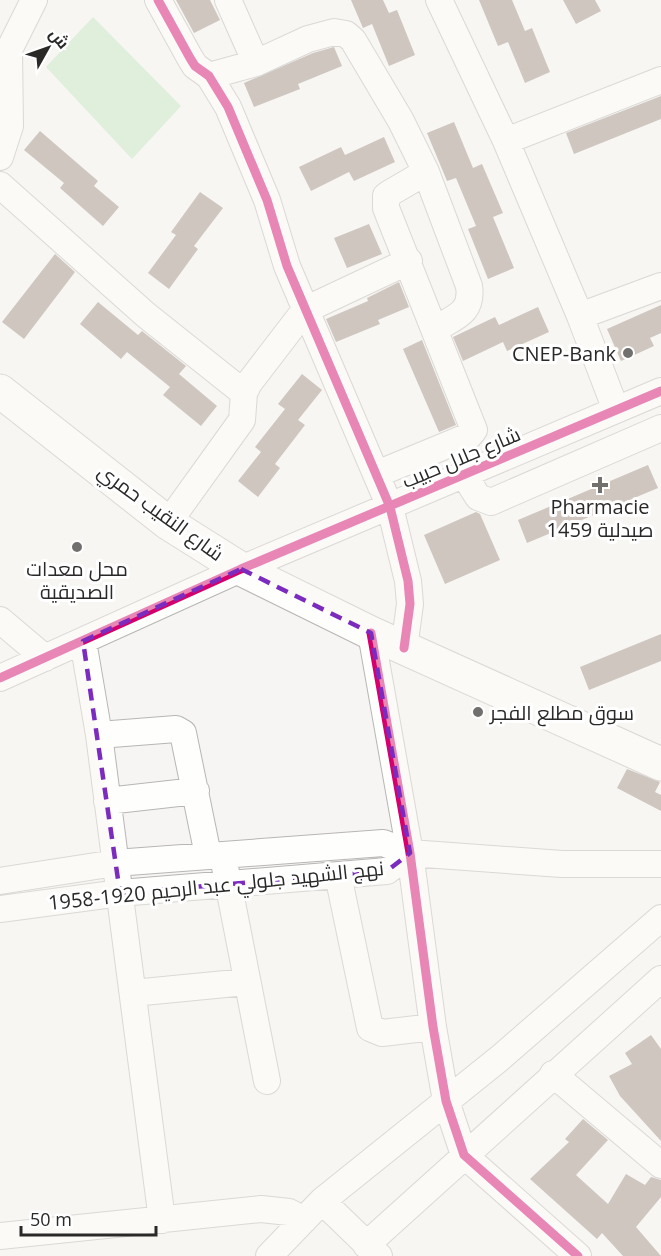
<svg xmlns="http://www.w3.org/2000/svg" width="661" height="1256" font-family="'Open Sans',Cairo,sans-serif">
	<rect width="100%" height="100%" fill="#f7f5f3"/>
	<path fill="#c0e7c2" d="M93 17 181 106 132 159 46 67Z"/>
	<path fill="#9d8c83" d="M176 0H210L220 20 194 33Z
		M351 0H383L389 13 397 10 415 55 389 66 372 24 363 28Z
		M479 0H512L525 31 532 28 550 72 525 83 508 42 498 46Z
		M563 0H595L601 11 576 24Z
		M334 47 342 66 298 84 300 89 254 107 244 83 313 53Z
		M661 96V119L574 154 566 133Z
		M454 122 473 168 482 164 503 213 493 217 514 268 488 279 468 229 476 226 456 178 447 181 427 133Z
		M40 131 98 181 94 186 119 207 103 226 60 188 64 183 24 150Z
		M384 137 395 162 354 181 349 172 311 191 299 167 341 147 345 155Z
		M200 192 223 208 194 246 198 249 169 289 148 273 176 235 171 232Z
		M369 224 382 254 347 268 334 238Z
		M55 254 75 272 24 339 2 322Z
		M399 282 409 307 378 320 380 324 336 342 326 319 368 301 367 298Z
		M98 302 138 335 142 331 186 366 179 374 217 406 201 426 163 395 170 387 127 352 121 359 80 324Z
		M661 305V333L650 338 654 346 621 361 607 329Z
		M538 307 549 332 507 351 503 342 463 361 453 337 495 317 499 325Z
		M422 340 456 425 439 432 403 349Z
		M302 374 322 390 298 420 305 425 275 464 280 468 258 497 238 481 261 452 255 447 285 409 278 404Z
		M648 465 658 488 527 543 518 520Z
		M476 512 480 514 500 560 445 584 424 535Z
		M661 634V661L589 690 580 667Z
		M627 769 660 782 655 792 661 795V811L617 788Z
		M651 1035 661 1049V1141L620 1096 609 1076 632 1064 625 1053Z
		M583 1119 608 1140 576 1175 608 1204 626 1174 645 1185 651 1177 661 1180V1197L636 1227 661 1256H623L602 1233 597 1239 530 1179 569 1142 565 1139Z"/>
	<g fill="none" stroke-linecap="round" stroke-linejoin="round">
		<defs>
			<path id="minor" d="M158 0 190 58 195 66 209 76 228 107 267 200 287 266 390 507 408 581 410 604 404 648
				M228 0 256 63
				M439 0 506 141 580 316 616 410
				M209 76 256 63 308 39 334 32 346 34 353 40 401 121 426 172 469 286C473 313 455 317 435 329
				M506 141 661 80
				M0 157 10 126 9 50 34 0
				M0 185 146 315 244 393
				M580 316 661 286
				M377 474 469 436 474 430 386 208V196L390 193 426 172
				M464 475 478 497 491 502 661 428
				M168 523 242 420 244 393 249 383 305 310 409 261
				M0 620 45 658
				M371 633 410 853 433 1027 446 1101 464 1155 578 1256
				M83 641 99 735 162 1220
				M0 678 241 569 661 391
				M99 735 176 729 183 733 208 855
				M107 801 196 791
				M225 867 267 1081
				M338 875 370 1028 382 1033 433 1027
				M0 881 115 863 383 843 410 853 562 864H661
				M0 909 120 893 387 871 410 853
				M133 993 246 982
				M553 1074 661 1165
				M322 1201 379 1256
				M0 1236 261 1209 289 1212 304 1220
				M366 1245 661 979
				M269 1256 322 1201 500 1058 661 918"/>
			<path id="major" d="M0 391 168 523 241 569 371 633 661 764"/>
		</defs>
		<use href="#minor" stroke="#b7b6b4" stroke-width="28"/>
		<use href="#major" stroke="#b7b6b4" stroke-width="35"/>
		<use href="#minor" stroke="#fefefd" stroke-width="26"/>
		<use href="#major" stroke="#fefefd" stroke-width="33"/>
		<defs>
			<path id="cycleway" d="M158 0 190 58 195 66 209 76 228 107 267 200 287 266 390 507 408 581 410 604 404 648
				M371 633 410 853 433 1027 446 1101 464 1155 578 1256
				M0 678 241 569 661 391"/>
		</defs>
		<use href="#cycleway" stroke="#fff" stroke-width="13"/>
		<use href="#cycleway" stroke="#d6006c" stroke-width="9"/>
	</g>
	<path d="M0 0H661V1256H0ZM241 569 371 633 410 853 387 871 120 893 83 641Z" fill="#f7f5f3" fill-opacity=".55" fill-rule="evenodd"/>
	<path fill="none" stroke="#7b2cbf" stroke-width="4.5" stroke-dasharray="12 8" stroke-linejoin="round" d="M241 569 371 633 410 853 387 871 120 893 83 641Z"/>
	<g fill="#72706f" stroke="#fff" stroke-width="2">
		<circle cx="628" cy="353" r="6"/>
		<path d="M597 476h6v6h6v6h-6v6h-6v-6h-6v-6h6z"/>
		<circle cx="77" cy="547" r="6"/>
		<circle cx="478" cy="712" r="6"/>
	</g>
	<g text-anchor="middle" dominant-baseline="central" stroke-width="6" stroke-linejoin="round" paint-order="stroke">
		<g font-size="20" fill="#2a2928" stroke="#fff">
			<text x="616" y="353" text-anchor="end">CNEP-Bank</text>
			<text x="600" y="506">Pharmacie<tspan x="600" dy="23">1459 صيدلية</tspan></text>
			<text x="77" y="568">محل معدات<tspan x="77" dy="23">الصديقية</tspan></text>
			<text x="490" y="712" text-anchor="start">سوق مطلع الفجر</text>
		</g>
		<g font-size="20" fill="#2a2928" stroke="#fff">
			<text transform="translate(461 457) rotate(-23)">شارع جلال حبيب</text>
			<text transform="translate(161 512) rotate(36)">شارع النقيب حمري</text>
			<text transform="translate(216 885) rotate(-6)">نهج الشهيد جلولي عبد الرحيم 1920-1958</text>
		</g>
	</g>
	<g transform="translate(48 48) rotate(50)" stroke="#ffffff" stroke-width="4.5" paint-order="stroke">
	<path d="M0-4.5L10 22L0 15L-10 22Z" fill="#2a2928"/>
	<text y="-9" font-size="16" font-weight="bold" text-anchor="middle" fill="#2a2928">ش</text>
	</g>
	<path d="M21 1226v9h135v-9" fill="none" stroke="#2a2928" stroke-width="3"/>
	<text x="30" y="1226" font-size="18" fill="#2a2928" stroke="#ffffff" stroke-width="4.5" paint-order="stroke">50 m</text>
</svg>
